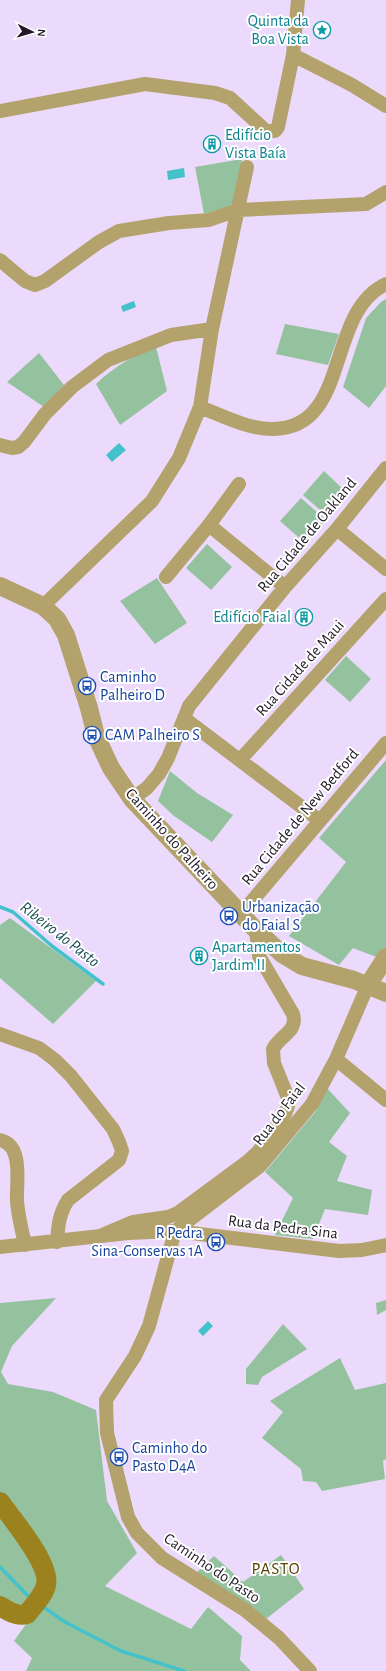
<svg xmlns="http://www.w3.org/2000/svg" width="386" height="1671" font-family="'Alegreya Sans',sans-serif">
	<rect width="100%" height="100%" fill="#ebdafb"/>
	<path fill="#95c29e" d="M242 159C241 178 242 203 222 212 217 214 209 213 204 214L195 167Z
		M386 299V386L369 408 343 387 366 318 381 302Z
		M285 324 339 334 328 365 276 354Z
		M156 347 167 391 120 425 96 384C114 367 133 355 156 347Z
		M39 353 64 385 44 407 7 382Z
		M324 471 348 494 328 517 303 495Z
		M301 498 326 520 305 543 280 521Z
		M207 544 232 567 211 590 186 568Z
		M157 578 187 623 155 644 120 601Z
		M346 656 371 679 350 702 325 680Z
		M386 760V947L379 958 353 948 339 965 289 936 346 862 319 838Z
		M170 771 197 793 233 815 212 842 174 816 158 801Z
		M10 918 96 981 53 1024 0 978V925Z
		M326 1087 350 1113 329 1142 347 1156 337 1181 372 1190 368 1215 325 1209 313 1239 275 1235 293 1198 265 1172 316 1111Z
		M56 1298 12 1346 1 1372 8 1384 53 1392 96 1410 107 1501 137 1553 105 1586 191 1629 208 1607 242 1636 240 1660 251 1671H26L32 1658 14 1641 49 1592 27 1614 0 1606V1303Z
		M386 1300V1310L377 1315 376 1303Z
		M283 1324 307 1349 262 1377 258 1385 246 1384V1369Z
		M340 1358 355 1390 386 1383V1459L383 1461 385 1479 322 1491 316 1482 303 1481 301 1469 262 1438 283 1412 270 1401Z
		M281 1555 304 1589 266 1619 196 1573 214 1556 243 1582Z"/>
	<path fill="#43c2cb" d="M184 168 185 177 168 180 167 171Z
		M134 301 136 307 123 312 121 306Z
		M119 443 126 450 112 462 106 455Z
		M208 1321 213 1326 203 1336 198 1331Z"/>
	<g fill="none" stroke-linecap="round" stroke-linejoin="round">
		<path stroke="#43c2cb" stroke-width="3.5" d="M0 907 13 912 52 946 103 984
			M0 1567 32 1600
			M42 1606 65 1622 121 1651 184 1671"/>
		<path stroke="#b3a26b" stroke-width="14" d="M293 55 352 85 386 106
			M0 111 145 84 215 93 230 98 266 131H275L278 127 293 55 298 0
			M0 260 25 281 35 285 45 281 99 242 119 231 169 223 209 220 238 210 366 204 386 192
			M200 407C223 416 248 429 272 429 351 430 325 312 386 284
			M0 445 12 448 18 447 24 442 45 414 72 387 108 360 171 335 212 329
			M209 525 239 484
			M337 529 386 569
			M166 577 209 525 285 587
			M43 606 152 501 179 458 200 407 212 329 247 167
			M184 718 319 820
			M240 760 386 599
			M132 799 147 788 159 774 168 758 189 706 285 587 337 529 386 468
			M241 914 386 743
			M0 1034 39 1048 55 1060 71 1076 113 1129 119 1142 122 1151 119 1160 68 1200C59 1214 58 1226 57 1242
			M336 1059 386 1100
			M0 1140C24 1145 16 1183 17 1201 18 1216 22 1230 25 1245
			M175 1231 149 1326 135 1356 106 1400 107 1433 128 1517 137 1533 162 1558 245 1610 279 1638 310 1671
			M175 1231 260 1166 312 1104 336 1059 368 985
			M100 1236 133 1222 168 1217 178 1213 247 1162 258 1152 285 1114 288 1106V1098L274 1063 273 1049C281 1034 298 1032 293 1014L259 956 256 930
			M0 1247 128 1233 175 1231 339 1251 362 1250 386 1245"/>
		<path stroke="#b3a26b" stroke-width="18" d="M0 586 43 606 57 619 66 635 89 708 96 736 111 768 132 799 223 895 252 926 282 954 302 966 354 980 386 993
			M368 985 386 957"/>
		<path stroke="#9b821f" stroke-width="20" d="M0 1502C12 1519 51 1564 46 1585 44 1595 34 1605 27 1614 17 1617 8 1611 0 1606"/>
	</g>
	<defs>
		<symbol id="sight-ring" viewBox="-11 -11 22 22"><circle r="9.5" fill="#fff" stroke="#0f9aa8" stroke-width="1.5"/><path d="M0-6L1.8-2.2L6-1.7L2.9 1.2L3.7 5.4L0 3.3L-3.7 5.4L-2.9 1.2L-6-1.7L-1.8-2.2Z" fill="#0f9aa8"/></symbol>
		<symbol id="building-ring" viewBox="-11 -11 22 22"><circle r="9.5" fill="#fff" stroke="#0f9aa8" stroke-width="1.5"/><path d="M-4-6H4V6H1V3H-1V6H-4ZM-2.5-4.3h1.7v1.8h-1.7ZM.8-4.3h1.7v1.8H.8ZM-2.5-1h1.7V.8h-1.7ZM.8-1h1.7V.8H.8Z" fill="#0f9aa8"/></symbol>
		<symbol id="bus-ring" viewBox="-11 -11 22 22"><circle r="9.5" fill="#fff" stroke="#1a4fb4" stroke-width="1.5"/><path d="M-5-6H5V4H4V6H2V4H-2V6H-4V4H-5ZM-3.5-4V0h7V-4ZM-3.5 1.2v1.5H-2V1.2ZM2 1.2v1.5H3.5V1.2Z" fill="#1a4fb4"/></symbol>
	</defs>
	<g fill-rule="evenodd">
		<use href="#sight-ring" x="312" y="20" width="20" height="20"/>
		<use href="#building-ring" x="202" y="134" width="20" height="20"/>
		<use href="#building-ring" x="294" y="607" width="20" height="20"/>
		<use href="#bus-ring" x="77" y="676" width="20" height="20"/>
		<use href="#bus-ring" x="82" y="725" width="20" height="20"/>
		<use href="#bus-ring" x="219" y="906" width="20" height="20"/>
		<use href="#building-ring" x="189" y="946" width="20" height="20"/>
		<use href="#bus-ring" x="206" y="1232" width="20" height="20"/>
		<use href="#bus-ring" x="109" y="1447" width="20" height="20"/>
	</g>
	<g text-anchor="middle" dominant-baseline="central" stroke-width="4" stroke-linejoin="round" paint-order="stroke">
		<g font-size="16" fill="#0d838f" stroke="#fff" text-anchor="end">
			<text x="309" y="21">Quinta da<tspan x="309" dy="18">Boa Vista</tspan></text>
			<text x="225" y="135" text-anchor="start">Edifício<tspan x="225" dy="18">Vista Baía</tspan></text>
			<text x="291" y="617">Edifício Faial</text>
			<text x="212" y="947" text-anchor="start">Apartamentos<tspan x="212" dy="18">Jardim II</tspan></text>
		</g>
		<g font-size="16" fill="#211a26" stroke="#fff">
			<text transform="translate(307 535) rotate(-50)">Rua Cidade de Oakland</text>
			<text transform="translate(300 668) rotate(-48)">Rua Cidade de Maui</text>
			<text transform="translate(300 817) rotate(-50)">Rua Cidade de New Bedford</text>
			<text transform="translate(172 839) rotate(48)">Caminho do Palheiro</text>
			<text transform="translate(279 1114) rotate(-52)">Rua do Faial</text>
			<text transform="translate(283 1227) rotate(7)">Rua da Pedra Sina</text>
			<text transform="translate(212 1568) rotate(34)">Caminho do Pasto</text>
		</g>
		<g font-size="16" fill="#164399" stroke="#fff" text-anchor="start">
			<text x="100" y="677">Caminho<tspan x="100" dy="18">Palheiro D</tspan></text>
			<text x="105" y="735">CAM Palheiro S</text>
			<text x="242" y="907">Urbanização<tspan x="242" dy="18">do Faial S</tspan></text>
			<text x="203" y="1233" text-anchor="end">R Pedra<tspan x="203" dy="18">Sina-Conservas 1A</tspan></text>
			<text x="132" y="1448">Caminho do<tspan x="132" dy="18">Pasto D4A</tspan></text>
		</g>
		<g font-size="17" font-style="italic" fill="#194f53" stroke="#fff">
			<text transform="translate(60 934) rotate(38)">Ribeiro do Pasto</text>
		</g>
		<g font-size="17" letter-spacing="1" fill="#594201" stroke="#fff">
			<text x="276" y="1568">PASTO</text>
		</g>
	</g>
	<g transform="translate(32 32) rotate(95)" stroke="#ffffff" stroke-width="3" paint-order="stroke">
	<path d="M0-3L7 15L0 10L-7 15Z" fill="#211a26"/>
	<text y="-6" font-size="11" font-weight="bold" text-anchor="middle" fill="#211a26">N</text>
	</g>
</svg>
